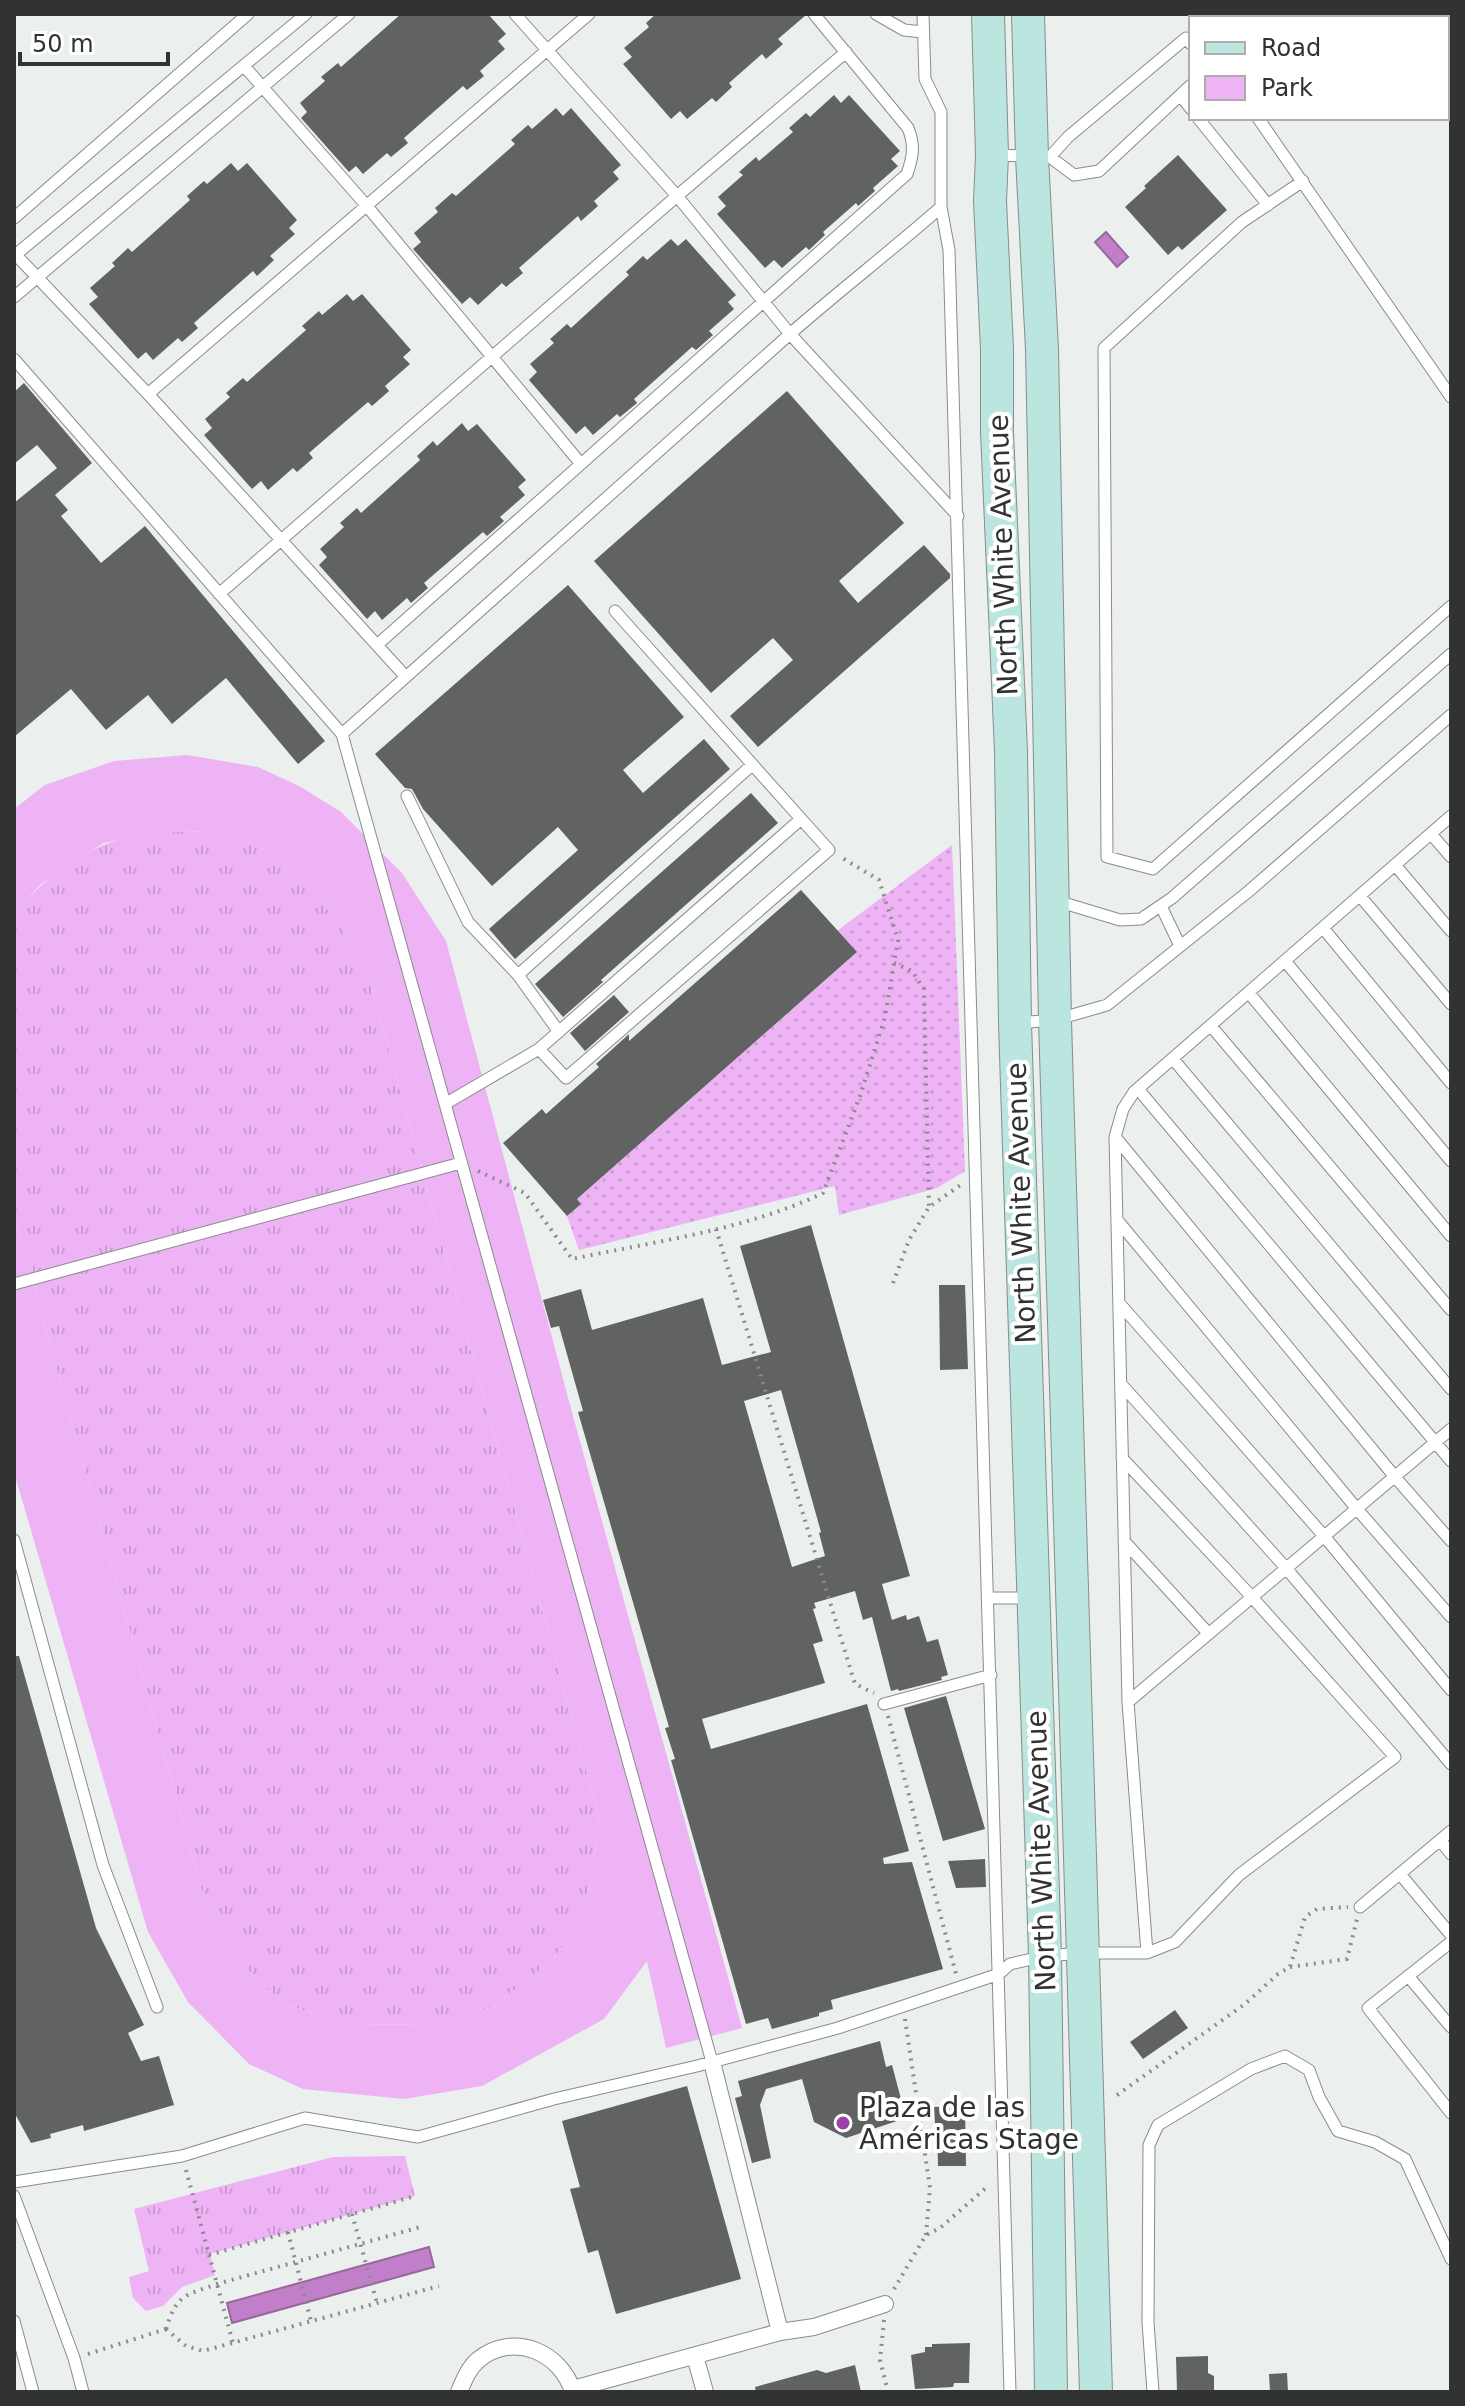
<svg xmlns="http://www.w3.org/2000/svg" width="1465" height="2406" font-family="'DejaVu Sans',sans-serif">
	<defs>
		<pattern id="grass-tufts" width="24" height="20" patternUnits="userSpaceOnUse" patternTransform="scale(2)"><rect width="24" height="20" fill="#edb3f5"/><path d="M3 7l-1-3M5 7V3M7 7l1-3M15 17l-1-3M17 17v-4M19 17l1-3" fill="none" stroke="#cc9ad2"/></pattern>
		<pattern id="garden-dots" width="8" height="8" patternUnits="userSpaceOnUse" patternTransform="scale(2)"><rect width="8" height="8" fill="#edb3f5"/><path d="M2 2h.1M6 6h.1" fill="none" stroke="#cc9ad2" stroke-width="1.8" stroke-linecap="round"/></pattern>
	</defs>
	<rect width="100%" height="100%" fill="#ebefee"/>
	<path fill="url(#grass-tufts)" d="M206 831 252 842 303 876 364 959 599 1817 593 1876 578 1926 552 1961 492 2007 428 2024 351 2025 284 2004 241 1964 205 1901 14 1215V913C52 871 93 840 150 833 169 831 188 832 206 831Z
		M405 2156 415 2196 210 2254 215 2275 182 2287 163 2306 146 2311 133 2298 129 2277 149 2271 134 2209 333 2157Z"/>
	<path fill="#edb3f5" d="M187 755 258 767 301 787 341 812 402 873 446 941 573 1416 742 2028 666 2048 647 1961 604 2019 482 2086 404 2099 303 2089 249 2064 188 2002 148 1932 14 1472V1215L205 1901 241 1964 284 2004 351 2025 428 2024 492 2007 552 1961 578 1926 593 1876 599 1817 364 959 303 876 252 842 206 831 151 833 104 843 72 862 40 885 14 913V809L45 785 114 761Z"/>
	<path fill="url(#garden-dots)" d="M952 845 965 1171 937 1188 839 1215 835 1186 579 1250 567 1216 581 1204 577 1199 856 953 837 931Z"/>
	<path fill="#c17fc9" stroke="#96689c" stroke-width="2" d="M1106 232 1128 257 1117 267 1095 242Z
		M429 2247 434 2267 232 2323 227 2303Z"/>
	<path fill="#606362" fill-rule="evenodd" d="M401 14H488L506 34 498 41 505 49 480 71 484 76 467 90 463 86 404 138 408 143 391 157 387 153 363 174 356 166 349 172 301 118 307 112 300 103 325 81 321 77 338 63 341 67Z
		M656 14H806V15L778 39 783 44 766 59 762 54 729 83 732 87 716 102 712 98 687 119 680 111 671 119 623 64 632 57 624 48 649 27 646 23Z
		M834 95 841 103 849 95 900 151 891 159 898 166 873 188 875 191 858 206 856 203 823 232 825 235 809 250 806 247 782 268 774 260 765 268 717 214 726 206 718 197 743 175 739 172 756 157 759 161 793 132 789 128 806 113 810 117Z
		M556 108 563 116 571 108 621 165 613 172 619 179 594 201 598 206 581 221 578 216 519 268 523 273 506 287 502 283 478 305 470 297 462 304 413 249 421 242 414 233 438 212 435 208 452 193 456 196 515 144 511 140 528 125 532 129Z
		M1178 155 1227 210 1182 250 1178 246 1168 255 1125 207 1146 188 1144 186Z
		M231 163 238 171 247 163 297 220 289 228 295 234 270 256 274 260 257 276 253 271 194 323 198 328 182 342 178 338 153 360 146 352 138 359 89 304 98 297 90 288 115 266 112 263 128 248 132 252 190 200 187 196 204 181 207 184Z
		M671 239 678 246 686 239 736 295 728 302 734 309 709 331 713 335 696 350 692 347 634 399 637 403 620 417 617 414 593 435 585 426 576 434 529 380 537 372 530 364 554 343 550 339 567 324 571 328 629 275 626 272 643 256 647 260Z
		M347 294 353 301 362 294 411 350 403 357 410 364 385 386 389 391 372 406 368 402 309 453 313 458 297 472 293 468 268 490 261 481 252 489 204 435 212 428 205 419 230 397 226 393 243 378 247 382 306 330 302 326 319 311 322 315Z
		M24 383 92 463 55 495 68 510 61 516 101 563 145 526 325 741 298 764 226 678 172 724 148 695 106 730 71 689 14 737V503L57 468 37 445 14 464V392Z
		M787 391 904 523 839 581 858 603 924 545 950 574V578L758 747 730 716 793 660 773 638 711 693 594 561Z
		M462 423 468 431 477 424 526 480 518 487 525 495 500 517 504 521 487 536 483 532 424 583 428 588 411 603 407 598 382 620 375 611 367 619 319 565 327 557 320 549 344 527 340 523 357 508 361 513 420 460 417 456 433 441 437 446Z
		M568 585 684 717 623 770 643 793 704 739 730 769 515 959 489 929 578 850 558 827 492 886 423 809 412 789 405 788 375 754Z
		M751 793 778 823 601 980 603 982 563 1017 535 984Z
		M801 890 857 952 577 1199 581 1204 567 1216 503 1143 542 1109 546 1114 599 1067 596 1064 629 1034V1041Z
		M614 995 629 1012 585 1051 570 1033Z
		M811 1225 910 1576 882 1584 892 1620 906 1615 907 1620 919 1616 927 1642 938 1639 948 1675 941 1677 942 1680 899 1691 898 1689 891 1691 872 1617 863 1620 855 1591 814 1603 816 1608 813 1609 823 1641 813 1644 825 1683 702 1719 711 1749 867 1704 909 1851 883 1858 884 1864 912 1862 943 1969 831 2000 833 2009 819 2013V2016L772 2029 768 2018 746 2024 671 1760 675 1759 665 1728 669 1727 578 1412 583 1411 559 1326 551 1328 543 1300 581 1289 592 1330 703 1298 722 1365 771 1352 740 1246ZM781 1390 821 1532 819 1533 825 1556 792 1567 744 1401Z
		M939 1285H965L968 1369 940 1370Z
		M14 1656H19L96 1928 144 2025 128 2033 141 2061 159 2056 174 2105 84 2131 83 2125 50 2134 51 2138 31 2143 14 2112Z
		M946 1696 985 1829 943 1841 904 1708Z
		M985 1859 986 1887 956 1888 948 1861Z
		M1175 2010 1188 2028 1143 2059 1130 2042Z
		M880 2041 886 2067 892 2065 906 2118 846 2138 814 2122 802 2079 766 2089 760 2105 771 2158 752 2163 735 2098 742 2096 738 2081Z
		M687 2086 741 2279 616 2314 598 2250 588 2253 570 2189 580 2187 562 2121Z
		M965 2106 966 2166H938L937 2124H935L934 2107Z
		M970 2343 969 2383H954L953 2387 915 2389 911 2355 925 2352V2347H932V2344Z
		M1208 2356V2373L1214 2376V2392H1177L1176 2357Z
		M855 2365 861 2392H756L755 2387 817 2370 826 2373Z
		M1287 2373 1288 2392H1270L1269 2374Z"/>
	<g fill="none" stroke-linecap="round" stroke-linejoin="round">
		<defs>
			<path id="service" d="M876 14 904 30 923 32
				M923 14 925 79 941 112V207L949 250 1010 2392
				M244 66 366 205 581 464 907 174C913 157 915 145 908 128L814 14
				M1181 96 1191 109
				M1198 118 1268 205
				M1258 118 1451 397
				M997 155 1050 157 1074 175 1099 171 1191 85
				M1050 157 1068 137 1186 38 1191 44
				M1303 181 1242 222 1104 348 1107 857 1153 869 1451 606
				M941 207C891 251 839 291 790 334L958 516
				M14 218 248 14
				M16 255 148 394
				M14 256 306 14
				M14 297 349 14
				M14 359 342 734 712 2062
				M219 594 677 196 846 52
				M377 645 581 464
				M406 677 148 394 589 14
				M342 734 790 334 677 196 515 14
				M407 796 468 922 518 975 559 1032
				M1431 834 1451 857
				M1395 865 1451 931
				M1360 896 1451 1004
				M1057 901 1120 920 1141 919 1172 898 1451 654
				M1161 906 1180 946
				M1323 928 1451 1083
				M1285 961 1451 1161
				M518 975 752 765
				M1249 993 1451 1236
				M1016 1023 1055 1020 1107 1005 1249 891 1451 715
				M1211 1026 1451 1310
				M539 1049 566 1078 829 850 615 611
				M1173 1059 1451 1389
				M1138 1089 1451 1461
				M445 1104 539 1049 801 819
				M1116 1138 1395 1477 1451 1541
				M1118 1221 1357 1509 1451 1617
				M14 1284 461 1163
				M1119 1303 1324 1536 1451 1690
				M1121 1384 1286 1568 1451 1764
				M14 1540 103 1865 157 2007
				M1124 1541 1208 1633
				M989 1598H1032
				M1128 1702 1115 1137 1123 1109 1134 1092 1451 816
				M884 1704 991 1675
				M1440 1840 1451 1854
				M1400 1874 1451 1935
				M1360 1907 1451 1831
				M1451 1942 1368 2008 1451 2113
				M1147 1953 1128 1702 1451 1429
				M1408 1976 1451 2027
				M14 2182 182 2156 305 2118 418 2137 554 2099 697 2066 838 2028 999 1974 1010 1964 1045 1956 1083 1953H1147L1175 1942 1239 1875 1395 1757 1251 1596 1122 1458
				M14 2196 74 2358 83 2392
				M14 2321 33 2392
				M1153 2392 1148 2322 1149 2145 1158 2125 1251 2069 1285 2056 1309 2070 1319 2097 1338 2131 1375 2142 1405 2159 1451 2259"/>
			<path id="pedestrian" d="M712 2062 780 2332
				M695 2356 705 2392
				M573 2389 780 2332 814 2327 885 2304
				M459 2392C464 2380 468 2369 478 2360 513 2331 561 2352 573 2392"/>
			<path id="secondary" d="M988 14 992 155 990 201 997 349V432L1011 751 1015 1023 1045 1956 1051 2392
				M1028 14 1032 157 1042 349 1055 1020 1096 2392"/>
		</defs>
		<use href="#service" stroke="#898c8b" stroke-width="13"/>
		<use href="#pedestrian" stroke="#898c8b" stroke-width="18"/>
		<use href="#secondary" stroke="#898c8b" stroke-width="34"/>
		<path stroke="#898b8a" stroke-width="4" stroke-dasharray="2 6" stroke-linecap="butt" d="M894 963 912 971 924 989 929 1207
			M478 1171 525 1193 572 1259C653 1242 749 1229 823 1193L860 1096 885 1017 898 940 879 880 839 856
			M716 1229 855 1684 874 1693
			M893 1283 909 1240 929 1207 962 1184
			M888 1716 956 1974
			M1290 1967 1347 1959 1357 1919
			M905 2019 930 2188 926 2235
			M1117 2095 1245 2004 1278 1974 1290 1967 1305 1917 1317 1909 1348 1907
			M186 2170 233 2343
			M352 2214 377 2303
			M288 2232 311 2321
			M209 2255 415 2196
			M894 2289 926 2235 940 2228 987 2187
			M884 2320 880 2360 888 2392
			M166 2329 186 2346 203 2351 439 2286
			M166 2329C177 2294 184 2296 217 2284L424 2226
			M88 2354 166 2329"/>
		<use href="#service" stroke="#fff" stroke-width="11"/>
		<use href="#pedestrian" stroke="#fff" stroke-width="16"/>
		<use href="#secondary" stroke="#bbe5df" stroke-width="32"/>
	</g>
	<circle fill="#9e40aa" stroke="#fff" stroke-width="3" cx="843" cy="2123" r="8"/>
	<g text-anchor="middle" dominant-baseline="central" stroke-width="8" stroke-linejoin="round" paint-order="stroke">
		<g font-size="28" fill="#313232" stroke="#fff">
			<text transform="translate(1003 555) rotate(-92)">North White Avenue</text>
			<text transform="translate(1021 1203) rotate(-92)">North White Avenue</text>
			<text transform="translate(1041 1851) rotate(-92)">North White Avenue</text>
		</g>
		<g font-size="28" fill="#313232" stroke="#fff" text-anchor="start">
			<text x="859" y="2107">Plaza de las<tspan x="859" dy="32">Américas Stage</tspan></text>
		</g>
	</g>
	<rect width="1465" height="2406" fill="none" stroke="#313232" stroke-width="32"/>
	<rect x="1189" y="16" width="260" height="104" fill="#ffffff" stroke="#adadad" stroke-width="2"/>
	<rect x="1205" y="42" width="40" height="12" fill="#bbe5df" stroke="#adadad" stroke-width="2"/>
	<text x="1261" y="56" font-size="24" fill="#313232">Road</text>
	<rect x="1205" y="76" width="40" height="24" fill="#edb3f5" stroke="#adadad" stroke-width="2"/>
	<text x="1261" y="96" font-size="24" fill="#313232">Park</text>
	<path d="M20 52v12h148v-12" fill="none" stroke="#313232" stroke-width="4"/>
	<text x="32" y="52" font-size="24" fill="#313232" stroke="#ffffff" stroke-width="6" paint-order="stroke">50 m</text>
</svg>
